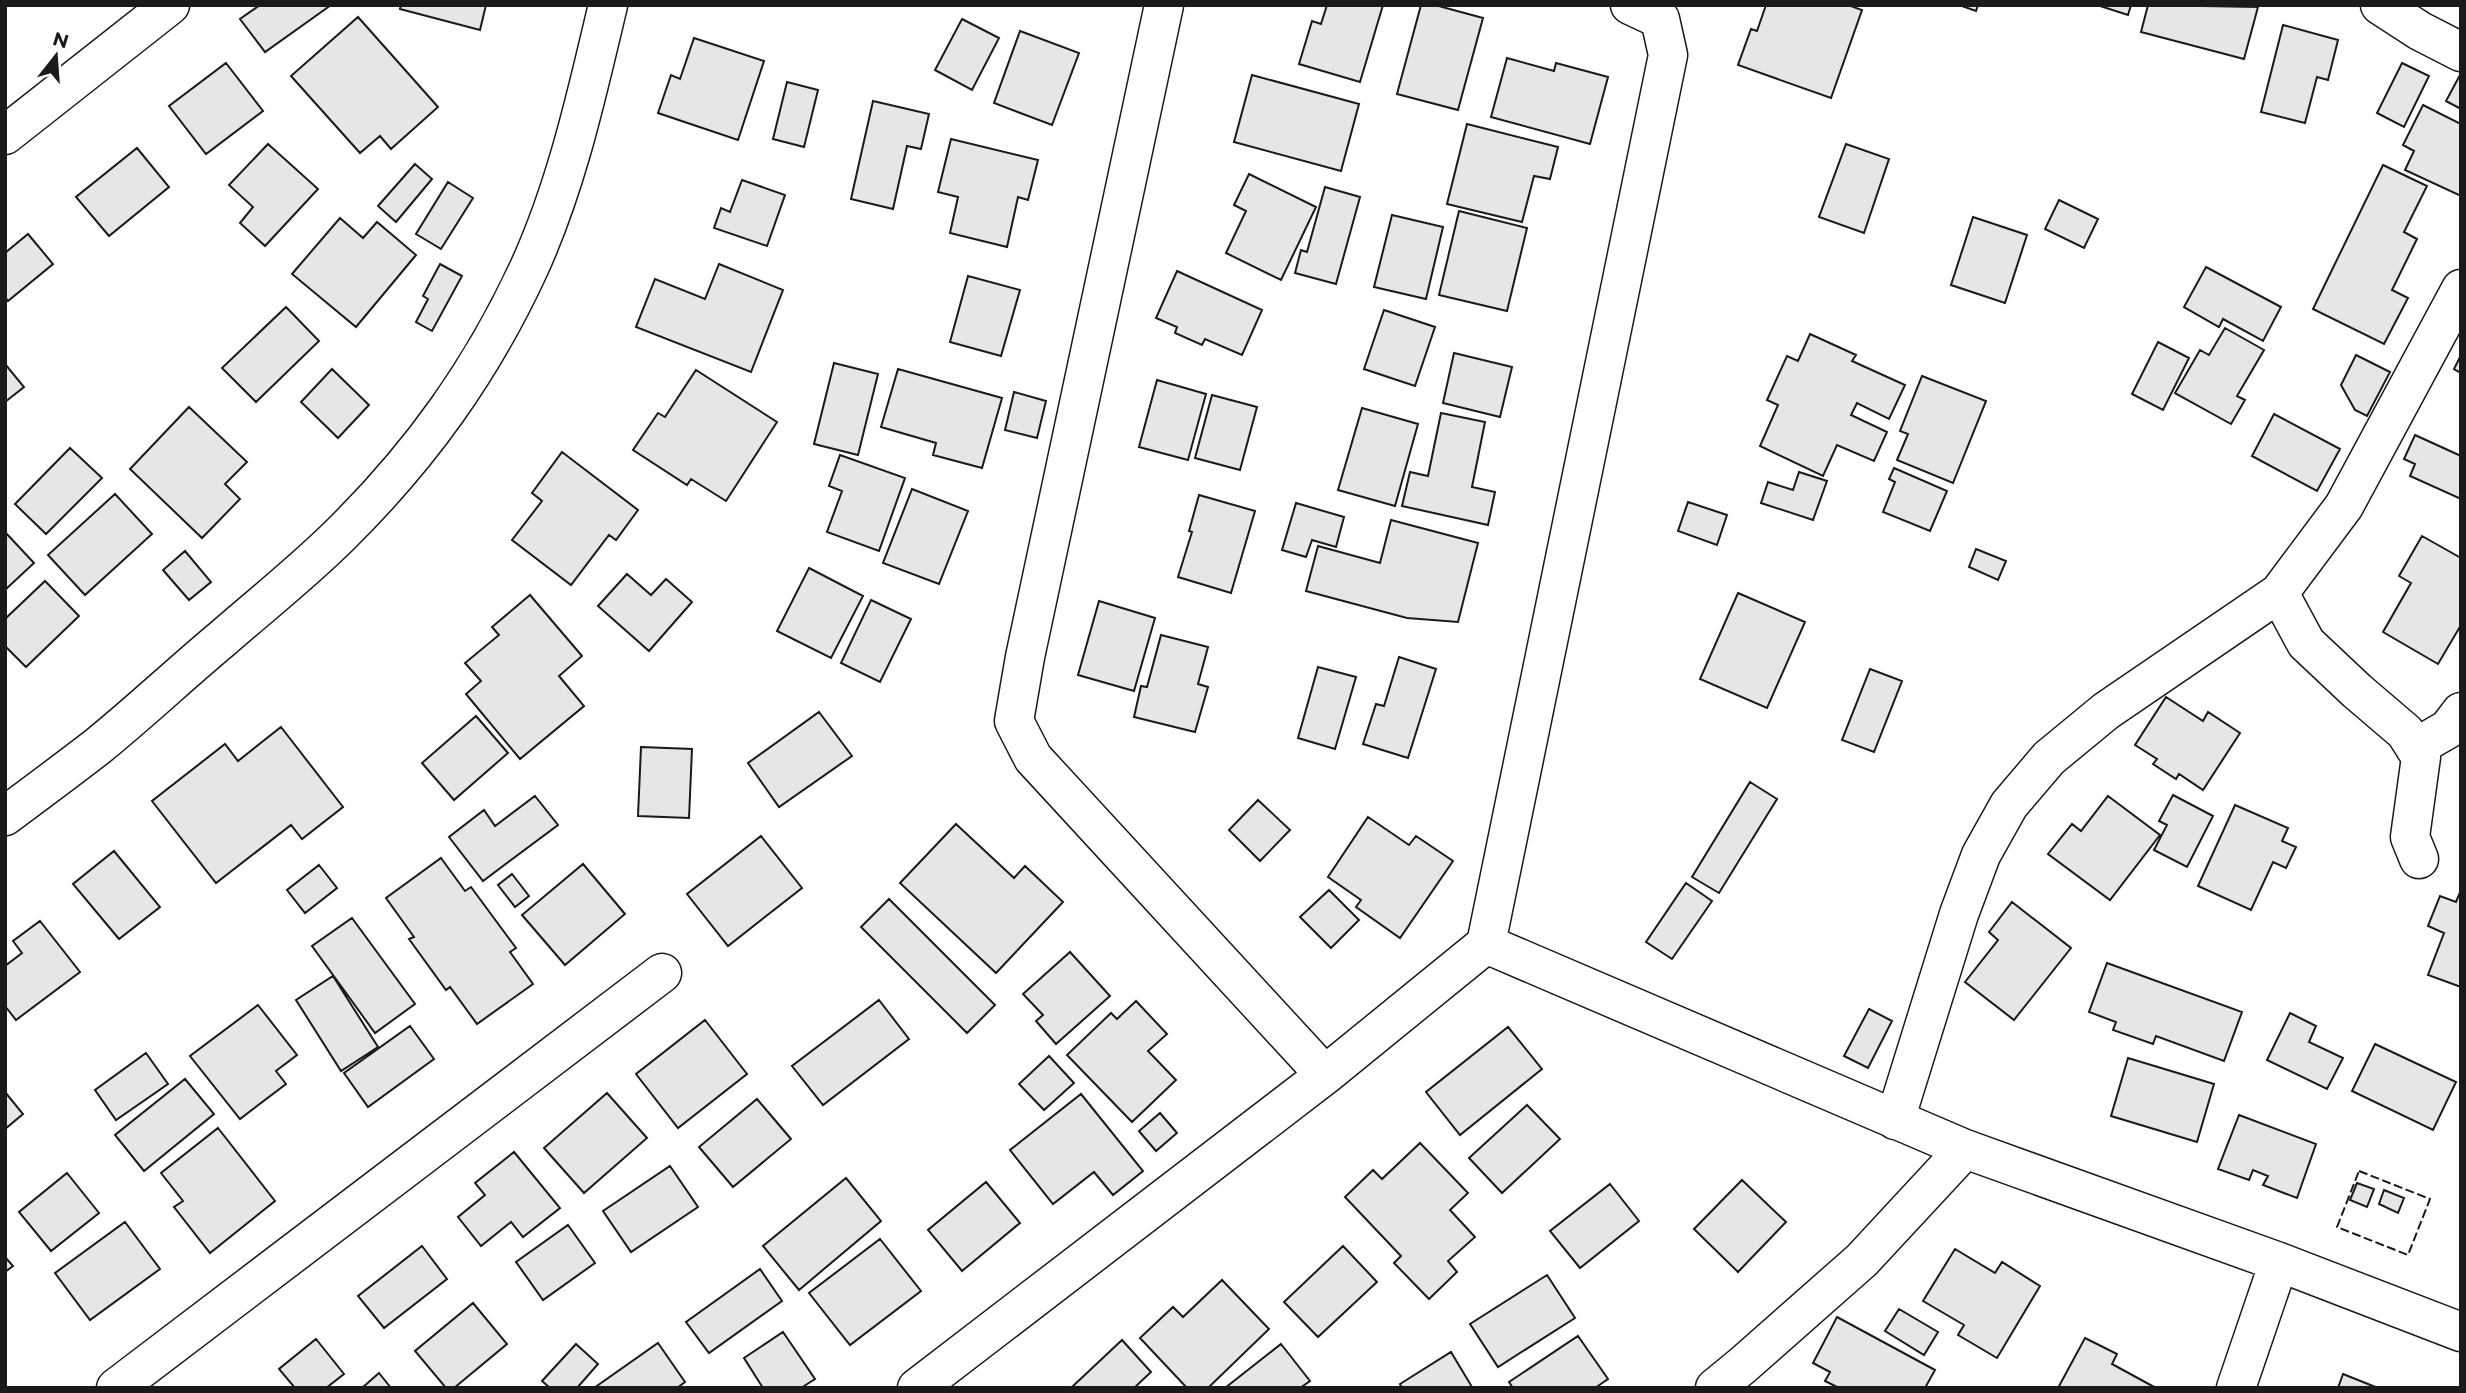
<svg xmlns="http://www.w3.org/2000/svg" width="2466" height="1393" font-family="Montserrat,sans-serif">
	<rect width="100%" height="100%" fill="#fff"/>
	<path fill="#e6e6e6" stroke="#1a1a1a" stroke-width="2" d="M260 5H331L265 52 240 19Z
		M401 5H486L480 30 400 9Z
		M1327 5H1383L1360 82 1299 64 1312 21 1321 24Z
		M1421 5H1435L1483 18 1458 110 1397 94Z
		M1766 5H1848L1862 10 1831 98 1738 65 1751 29 1757 31Z
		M1959 5H1978L1976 11Z
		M2097 5H2131L2128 15Z
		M2148 5 2258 7 2244 59 2141 32Z
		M358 17 438 107 391 149 380 136 360 153 291 76Z
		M962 19 999 38 972 90 935 70Z
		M2283 25 2338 40 2328 80 2317 77 2305 123 2261 112Z
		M1020 31 1079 53 1052 125 994 103Z
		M694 38 764 61 738 140 658 113 671 75 680 79Z
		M1507 58 1554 71 1556 63 1608 77 1590 144 1491 117Z
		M226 63 263 111 206 154 169 106Z
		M2402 63 2429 76 2404 127 2377 113Z
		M1252 75 1359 104 1341 171 1234 142Z
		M2460 75H2461V109L2446 101Z
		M787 82 818 90 804 147 773 139Z
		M873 101 929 114 921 149 907 146 893 209 851 199Z
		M2423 105 2461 124V196L2405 170 2414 151 2403 145Z
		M1467 124 1558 147 1550 179 1534 176 1522 222 1447 204Z
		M951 139 1038 160 1028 200 1018 197 1007 247 950 233 958 197 938 192Z
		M268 144 318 189 265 246 240 223 253 207 229 185Z
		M1846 144 1889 159 1864 233 1819 217Z
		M137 148 169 187 109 236 76 197Z
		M415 164 432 179 396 222 378 206Z
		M2383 165 2427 186 2404 232 2417 239 2392 290 2408 298 2384 344 2313 309Z
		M1249 174 1316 207 1281 280 1226 253 1246 211 1234 205Z
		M742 180 785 195 767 246 714 228 721 208 730 212Z
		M448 182 473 198 441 249 416 234Z
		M1325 187 1360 197 1336 284 1295 273 1301 250 1307 252Z
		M2059 200 2098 219 2084 248 2045 229Z
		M1459 211 1527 228 1507 311 1439 295Z
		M1392 215 1443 227 1426 299 1374 287Z
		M1973 217 2027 235 2005 303 1951 285Z
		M340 218 363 238 377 222 416 255 356 327 292 274Z
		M28 234 53 264 8 301 5 297V253Z
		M440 264 462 276 432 331 416 322 428 299 423 296Z
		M719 264 783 290 751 372 636 327 655 279 705 299Z
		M2206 267 2281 307 2263 341 2223 319 2219 327 2184 307Z
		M1177 271 1262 310 1242 355 1205 339 1202 345 1175 333 1177 327 1156 318Z
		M968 276 1020 290 1001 356 950 342Z
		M286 307 319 341 256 402 222 368Z
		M1384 310 1435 327 1415 386 1364 369Z
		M2225 328 2264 350 2237 396 2245 400 2231 424 2175 393 2200 350 2209 355Z
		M1810 334 1856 355 1852 361 1905 385 1889 419 1857 403 1851 415 1887 432 1874 461 1837 445 1823 476 1760 446 1778 405 1767 400 1787 356 1798 361Z
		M2158 342 2189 358 2163 410 2132 394Z
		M1454 353 1512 367 1500 417 1443 403Z
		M2356 355 2390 372 2367 416 2355 410 2341 385Z
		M2461 355V373L2454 369Z
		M834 363 878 374 858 455 814 444Z
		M5 364 24 387 5 402Z
		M332 369 369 405 338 438 301 402Z
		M898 369 1002 398 982 468 933 455 936 443 881 427Z
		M696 370 777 422 726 501 691 479 687 485 633 450 658 413 665 417Z
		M1922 376 1986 401 1953 483 1897 460 1908 434 1900 431Z
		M1157 380 1206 394 1188 460 1139 447Z
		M1014 392 1046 401 1037 438 1005 430Z
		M1212 395 1257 407 1240 470 1195 458Z
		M189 407 247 462 225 484 240 499 202 538 130 469Z
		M1362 408 1418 424 1395 506 1338 490Z
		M1441 413 1485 422 1472 487 1495 492 1488 525 1402 506 1410 472 1428 476Z
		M2274 414 2340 449 2317 491 2252 456Z
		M2415 435 2461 456V499L2410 476 2415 464 2404 459Z
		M70 448 102 478 46 534 15 504Z
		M562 452 638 510 616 540 609 535 571 585 512 540 542 501 532 493Z
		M840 455 905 478 879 551 827 532 842 491 829 486Z
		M1894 468 1947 491 1930 531 1883 512 1895 482 1889 479Z
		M1799 472 1827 481 1813 520 1761 503 1768 482 1793 490Z
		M912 489 968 511 939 584 883 563Z
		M115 494 152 534 85 595 48 555Z
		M1199 495 1255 511 1231 593 1178 577 1192 532 1189 531Z
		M1688 502 1727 515 1717 545 1678 531Z
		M1296 503 1344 517 1336 547 1312 540 1306 557 1282 550Z
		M1391 520 1478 543 1458 622 1407 618 1306 591 1318 546 1380 563Z
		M5 532 34 563 5 590Z
		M2422 536 2461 558V625L2438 664 2383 632 2411 583 2399 576Z
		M1976 549 2006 561 1998 580 1969 567Z
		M185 551 211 582 189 600 163 570Z
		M809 568 863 596 831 658 777 631Z
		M627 574 651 595 666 579 692 602 649 651 598 606Z
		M45 581 79 616 26 667 5 646V619Z
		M1738 593 1805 622 1767 708 1700 679Z
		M530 595 582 656 559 676 584 706 520 759 466 694 481 681 465 663 499 635 492 627Z
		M871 600 911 619 880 682 841 663Z
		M1099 601 1155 618 1134 691 1078 675Z
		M1161 635 1208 647 1198 684 1208 687 1195 732 1134 717 1141 686 1147 687Z
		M1399 657 1436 669 1408 758 1363 744 1376 704 1384 706Z
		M1318 667 1356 677 1335 749 1298 738Z
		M1870 669 1902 681 1874 752 1842 740Z
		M2166 697 2203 721 2208 712 2240 733 2203 790 2179 774 2176 779 2153 764 2157 759 2135 745Z
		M819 712 852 756 779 807 748 763Z
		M476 716 508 753 454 800 422 763Z
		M281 727 343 807 302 839 291 825 216 883 152 801 225 744 238 761Z
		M641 747 692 749 689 818 638 816Z
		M1750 782 1777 799 1719 893 1692 877Z
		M2173 795 2213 816 2187 867 2154 850 2167 825 2159 821Z
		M535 796 558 825 483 881 449 837 484 810 495 826Z
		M2108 796 2160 835 2110 900 2048 854 2072 824 2081 831Z
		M1258 800 1290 830 1260 861 1229 830Z
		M2235 805 2288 828 2282 841 2296 847 2286 868 2273 862 2251 910 2198 886Z
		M1368 817 1409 845 1416 836 1453 861 1400 938 1356 907 1361 900 1328 877Z
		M956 824 1014 878 1025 866 1063 902 996 973 900 883Z
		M761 836 802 888 728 946 687 894Z
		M114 851 160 907 119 939 73 884Z
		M441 858 465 891 471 887 516 948 510 952 533 984 477 1024 450 987 446 990 409 939 414 937 386 898Z
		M583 864 625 914 565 965 522 915Z
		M319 865 337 888 305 913 287 890Z
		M512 874 529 896 515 907 498 885Z
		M1686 883 1712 901 1672 959 1646 942Z
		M1329 890 1359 920 1331 948 1300 917Z
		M2461 890V987L2428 975 2444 933 2428 926 2440 896 2456 902Z
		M889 899 995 1005 967 1033 861 927Z
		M2012 902 2071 948 2014 1020 1965 982 1998 940 1989 932Z
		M352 918 415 1004 375 1033 312 946Z
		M40 921 80 972 16 1020 5 1006V966L22 953 13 941Z
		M1070 952 1110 996 1056 1044 1036 1021 1043 1015 1023 994Z
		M2107 963 2242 1012 2224 1061 2156 1036 2153 1044 2113 1030 2116 1022 2089 1012Z
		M333 976 378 1047 341 1071 296 1000Z
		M879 1000 909 1039 823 1105 792 1066Z
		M1136 1001 1167 1034 1148 1051 1176 1080 1132 1122 1067 1055 1111 1013 1117 1019Z
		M258 1005 297 1055 276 1071 286 1084 240 1119 190 1056Z
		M1869 1009 1892 1021 1868 1068 1844 1056Z
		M2290 1013 2316 1026 2309 1042 2343 1058 2327 1089 2267 1060Z
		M705 1020 747 1074 678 1128 636 1074Z
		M410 1026 434 1059 368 1107 344 1073Z
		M1508 1027 1542 1069 1460 1135 1426 1092Z
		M2375 1044 2456 1082 2433 1130 2352 1091Z
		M146 1053 168 1084 116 1120 95 1090Z
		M1049 1056 1074 1083 1044 1110 1019 1084Z
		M2128 1058 2214 1084 2197 1142 2111 1116Z
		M185 1079 214 1114 144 1171 115 1135Z
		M5 1092 23 1114 5 1129Z
		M607 1093 647 1138 584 1193 544 1148Z
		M1081 1094 1143 1171 1113 1195 1094 1172 1053 1204 1010 1150Z
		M757 1099 791 1139 733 1187 699 1147Z
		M1527 1105 1560 1139 1502 1193 1469 1158Z
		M1160 1113 1177 1133 1156 1151 1139 1131Z
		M2239 1115 2316 1144 2297 1198 2263 1185 2268 1176 2253 1170 2249 1180 2218 1169Z
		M218 1128 275 1201 210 1253 174 1207 183 1201 161 1173Z
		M1420 1143 1468 1193 1450 1210 1475 1237 1448 1261 1457 1272 1429 1299 1394 1263 1401 1256 1345 1197 1373 1170 1382 1179Z
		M514 1152 560 1208 523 1237 511 1222 481 1246 458 1217 485 1195 475 1183Z
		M670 1166 698 1207 631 1252 603 1211Z
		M67 1173 99 1213 51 1251 19 1212Z
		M846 1178 881 1221 799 1290 763 1246Z
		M1742 1180 1786 1222 1738 1272 1694 1229Z
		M986 1182 1020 1223 962 1271 928 1230Z
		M2357 1183 2374 1189 2367 1207 2350 1200Z
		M1610 1184 1639 1221 1580 1268 1550 1231Z
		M2384 1190 2404 1198 2398 1213 2379 1204Z
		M125 1222 160 1269 90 1320 55 1273Z
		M568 1225 595 1263 543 1300 516 1262Z
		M880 1239 921 1291 850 1345 809 1293Z
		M422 1246 447 1279 384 1328 358 1296Z
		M1343 1246 1377 1282 1318 1337 1284 1302Z
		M1955 1249 1995 1273 2002 1262 2040 1286 1997 1358 1958 1335 1964 1325 1923 1301Z
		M5 1257 13 1266 5 1272Z
		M760 1269 782 1301 709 1353 686 1322Z
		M1547 1275 1575 1318 1498 1367 1470 1324Z
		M1222 1280 1269 1329 1208 1388H1187L1140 1338 1173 1307 1183 1317Z
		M473 1303 507 1344 454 1388H446L415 1351Z
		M1899 1309 1938 1332 1924 1355 1885 1331Z
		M1837 1317 1935 1370 1925 1388H1839L1825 1381 1830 1372 1813 1363Z
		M783 1332 815 1379 801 1388H763L744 1358Z
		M1578 1336 1608 1379 1595 1388H1513L1509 1382Z
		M2085 1338 2117 1354 2112 1364 2156 1388H2058Z
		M316 1339 344 1374 326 1388H295L279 1369Z
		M1122 1340 1151 1372 1134 1388H1075L1073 1386Z
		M658 1343 685 1382 677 1388H594Z
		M576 1344 598 1364 577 1388H550L542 1381Z
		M1281 1344 1310 1381 1300 1388H1225Z
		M1451 1352 1472 1387 1402 1388 1400 1384Z
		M379 1373 391 1388H362Z
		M2343 1374 2378 1388H2338Z"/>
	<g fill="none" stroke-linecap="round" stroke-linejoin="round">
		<defs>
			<path id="minor" d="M1164 5 1025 657 1014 721 1033 758 1325 1075
				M2380 5 2420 31 2461 52
				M5 135 170 5
				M2279 593 2306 643 2357 691 2405 732 2421 757 2410 837 2419 859
				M2415 748 2448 729 2461 712
				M5 816C36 793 67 770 98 746 140 712 180 674 222 639 262 604 304 571 341 534 421 455 482 370 529 268 567 185 587 93 608 5
				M1486 944 1965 1149 2279 1262 2461 1332
				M1895 1120 1959 914 1981 855 2009 805 2049 758 2106 711 2279 593 2344 506 2461 289
				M116 1388 662 973
				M917 1388 1325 1075 1486 944 1668 55 1660 19 1630 5
				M1715 1388 1743 1365 1862 1260 1965 1149
				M2236 1388 2279 1262"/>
		</defs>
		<use href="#minor" stroke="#1a1a1a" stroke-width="41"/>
		<use href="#minor" stroke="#fff" stroke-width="38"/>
		<path stroke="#1a1a1a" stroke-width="2" stroke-dasharray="9 3.5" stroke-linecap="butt" d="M2359 1171 2430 1199 2408 1255 2337 1227Z"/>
	</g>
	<rect width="2466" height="1393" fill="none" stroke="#1a1a1a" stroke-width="14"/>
	<g transform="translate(56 56) rotate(17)" stroke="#ffffff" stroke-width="5" paint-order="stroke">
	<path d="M0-5L12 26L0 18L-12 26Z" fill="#1a1a1a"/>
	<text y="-10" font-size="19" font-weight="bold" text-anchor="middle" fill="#1a1a1a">N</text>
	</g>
</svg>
